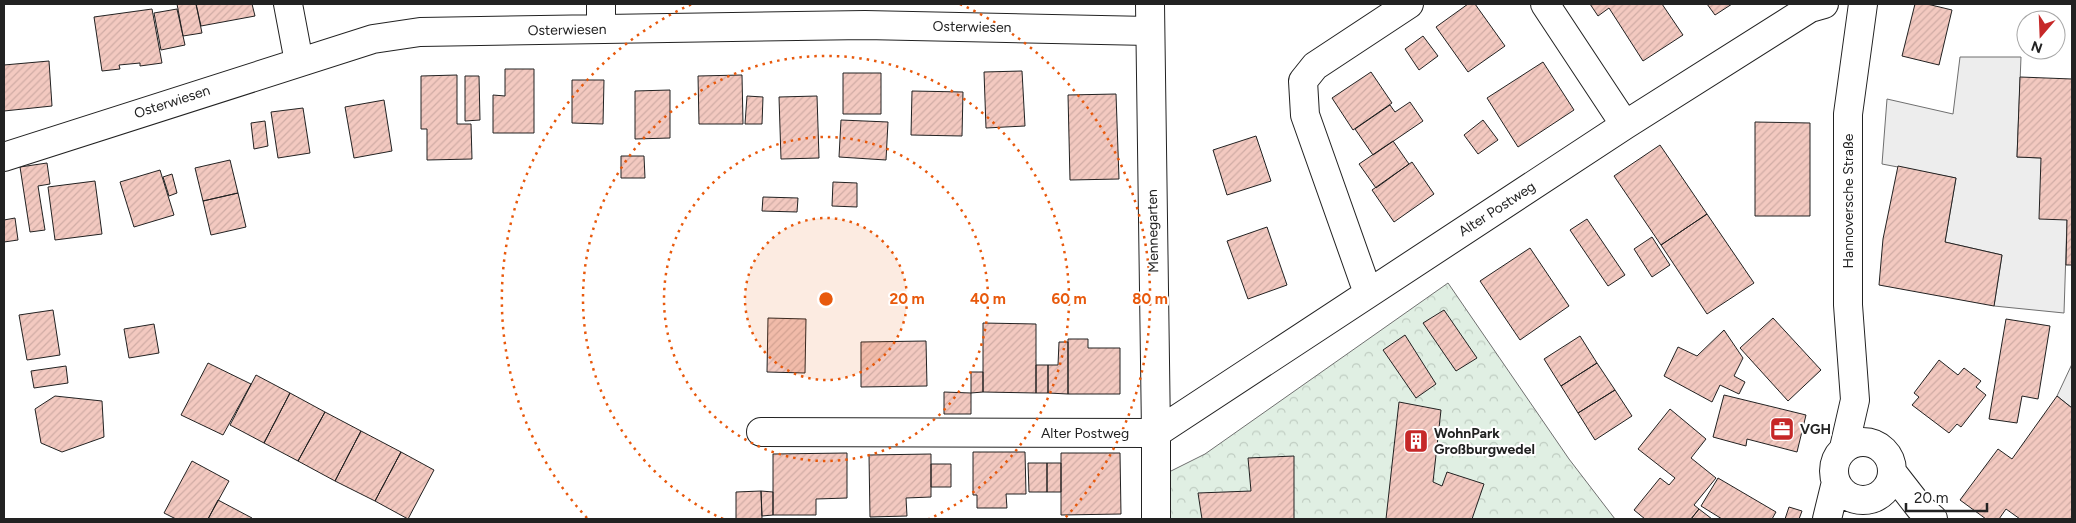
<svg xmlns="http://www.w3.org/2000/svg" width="2076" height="523" font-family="Figtree,sans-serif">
	<defs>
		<pattern id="park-crowns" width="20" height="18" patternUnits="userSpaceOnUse" patternTransform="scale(1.25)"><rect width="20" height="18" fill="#e0efe3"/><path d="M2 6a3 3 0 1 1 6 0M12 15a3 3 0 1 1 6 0" fill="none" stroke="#c0cdc2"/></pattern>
		<pattern id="building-hatch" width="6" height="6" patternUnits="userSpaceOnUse" patternTransform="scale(1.25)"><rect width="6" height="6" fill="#f3c9c0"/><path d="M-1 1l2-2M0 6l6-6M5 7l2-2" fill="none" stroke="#d0aca5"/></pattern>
	</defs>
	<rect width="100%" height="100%" fill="#fff"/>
	<path fill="url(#park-crowns)" stroke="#6f6f6f" d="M1448 283 1569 459 1615 519H1169V472L1205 454Z"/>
	<path fill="#ededed" stroke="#6f6f6f" d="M1960 57H2021L2017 157 2041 158 2067 220 2064 313 1994 306 2002 255 1945 242 1956 178 1882 164 1887 99 1953 114Z
		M2072 364V408L2057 396Z"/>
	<path fill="url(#building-hatch)" stroke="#222" d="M177 4H196L202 33 183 36Z
		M196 4H252L255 16 201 26Z
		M1468 4H1475L1505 46 1468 72 1436 27Z
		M1590 4H1662L1683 35 1643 61 1609 8 1598 16Z
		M1707 4H1732L1715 15Z
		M1915 4H1927L1952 10 1939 65 1902 56Z
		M152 9 162 63 140 66V63L119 65 120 69 102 71 94 17Z
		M177 9 185 45 161 50 154 13Z
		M1423 36 1438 56 1419 70 1405 49Z
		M49 61 52 106 4 111V65Z
		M1543 62 1574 110 1518 147 1487 98Z
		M505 69H534V133H493V95L505 96Z
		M1022 71 1025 126 986 128 984 72Z
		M1371 72 1392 103 1353 130 1332 98Z
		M843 73H881V114H843Z
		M457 75V124H471L472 159 427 160V129H421V76Z
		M742 75 743 124H699L698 76Z
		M465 76H479L480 120 465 121Z
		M2020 77 2072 79V265H2066L2067 220 2039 219 2041 158 2017 157Z
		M572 80H604L603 124 572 123Z
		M670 90V138L635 139V91Z
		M912 91 963 92 962 136 911 135Z
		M1116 94 1119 179 1070 180 1068 95Z
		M747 96 763 97 762 124H745Z
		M817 96 819 158 781 159 779 97Z
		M384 100 392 151 354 158 345 107Z
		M1410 102 1423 121 1373 155 1355 129 1390 105 1395 112Z
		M303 108 310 153 278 158 271 112Z
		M841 120 888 122 886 160 839 157Z
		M1483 120 1498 140 1478 154 1464 135Z
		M265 121 268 146 254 149 251 123Z
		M1755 122 1810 123V216H1755Z
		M1256 136 1271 181 1227 195 1213 150Z
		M1393 141 1409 164 1376 188 1359 164Z
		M1660 145 1707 214 1661 245 1614 176Z
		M621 156H644L645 178H621Z
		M230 160 238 193 203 201 195 168Z
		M1412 162 1434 194 1394 222 1372 190Z
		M47 163 50 184 38 186 45 230 30 232 20 167Z
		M1898 166 1956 178 1945 242 2002 255 1994 306 1879 285 1883 239Z
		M160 170 174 215 134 227 120 182Z
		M172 174 177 193 169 196 163 177Z
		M95 181 102 234 55 240 48 187Z
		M833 182 857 183V207L832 206Z
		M238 193 246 227 211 235 203 201Z
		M763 197 798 198 797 212 762 211Z
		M1707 214 1754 283 1707 314 1661 245Z
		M15 218 18 240 4 242V220Z
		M1587 219 1625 275 1608 286 1570 230Z
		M1267 227 1287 285 1248 299 1227 241Z
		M1652 237 1670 265 1652 277 1634 249Z
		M1530 248 1569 306 1520 340 1480 281Z
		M53 310 60 355 27 360 19 315Z
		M1444 310 1477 358 1456 371 1423 323Z
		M768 318 806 319 805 373 767 372Z
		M1773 318 1821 370 1788 401 1740 348Z
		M2006 319 2050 326 2038 399 2022 396 2017 423 1989 419Z
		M983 323 1036 324V393L983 392Z
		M154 324 159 353 129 358 124 329Z
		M1724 330 1743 358 1734 376 1745 382 1739 394 1720 385 1712 402 1664 376 1678 347 1697 356Z
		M1405 335 1436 384 1416 398 1383 350Z
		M1580 336 1597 363 1561 386 1544 359Z
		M1068 339H1088V348H1120V394H1068Z
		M926 341 927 386 861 387V342Z
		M1059 342H1068V394L1048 393V365H1058Z
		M1939 360 1958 375 1964 368 1981 381 1976 387 1986 395 1961 427 1957 424 1949 433 1912 405 1919 397 1914 393Z
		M208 363 251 384 223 435 181 415Z
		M1597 363 1615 390 1578 413 1561 386Z
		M1036 365H1048V393H1036Z
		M66 366 68 383 34 388 31 371Z
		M971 372H983V392L971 393Z
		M256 375 290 393 264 443 230 425Z
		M1615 390 1632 416 1595 440 1578 413Z
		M944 392 971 393V414H944Z
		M290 393 325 412 298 461 264 443Z
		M1724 395 1806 415 1797 452 1747 439 1746 446 1713 437Z
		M55 396 102 401 104 437 62 452 41 443 35 409Z
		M2057 396 2072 408V519H2020L2006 509 1999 519H1986L1960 500 1998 449 2012 459Z
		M1399 402 1441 410 1433 482 1442 486 1447 472 1484 484 1472 519H1386Z
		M1670 409 1706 439 1691 458 1716 478 1694 505 1699 509 1691 519H1645L1634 510 1660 478 1669 485 1675 478 1638 449Z
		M325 412 361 431 335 481 298 461Z
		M361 431 401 452 375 501 335 481Z
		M401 452 434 470 408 519 375 501Z
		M973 452H1025L1026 494H1006L1007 508H977V495H973Z
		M847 453V498L816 499V515H773V454Z
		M1061 453H1120L1121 514 1061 515Z
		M931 454V497L906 498 907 516 870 517 869 455Z
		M1294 456V519H1202L1198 493 1251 491 1248 458Z
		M192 461 229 481 208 519H176L164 513Z
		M1028 463H1047V492H1029Z
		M1047 463H1061V492H1047Z
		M931 464H951V487H931Z
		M1718 478 1776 512 1772 519H1722L1701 506Z
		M761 491 762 519H736V492Z
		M761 491 773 492V515L762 516Z
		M218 500 252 518V519H208Z
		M1789 507 1802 511 1799 519H1785Z
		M1699 509 1712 519H1691Z"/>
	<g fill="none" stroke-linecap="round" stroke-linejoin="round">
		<defs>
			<path id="minor" d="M288 4 299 62
				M1150 4 1156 433V519
				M1545 4 1625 125
				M601 29V4
				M4 157 373 39 420 32 865 25 1149 31
				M1368 293 1305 115 1303 81 1315 66 1409 4
				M761 432 1156 433 1625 125 1810 8 1824 4"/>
			<path id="major" d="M1834 471a29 29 0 1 1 58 0a29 29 0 1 1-58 0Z
				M1844 448 1855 400 1848 305V114L1863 4
				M1892 472 1920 508 1933 519
				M1827 519 1836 482"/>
		</defs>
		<use href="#minor" stroke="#222" stroke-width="30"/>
		<use href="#major" stroke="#222" stroke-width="30"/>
		<use href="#minor" stroke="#fff" stroke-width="28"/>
		<use href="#major" stroke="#fff" stroke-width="28"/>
	</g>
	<circle cx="826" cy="299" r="81" fill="#e8590c" fill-opacity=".12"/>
	<g fill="none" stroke="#e8590c" stroke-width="2.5" stroke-dasharray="2.5 5">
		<circle cx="826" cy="299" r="81"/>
		<circle cx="826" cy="299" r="162"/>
		<path d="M723 519A243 243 0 1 1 929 519"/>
		<path d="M587 518A324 324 0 0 1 692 4M960 4A324 324 0 0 1 1065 518"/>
	</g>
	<defs>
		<symbol id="office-square" viewBox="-11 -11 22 22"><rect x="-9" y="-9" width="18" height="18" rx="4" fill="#c62828" stroke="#fff"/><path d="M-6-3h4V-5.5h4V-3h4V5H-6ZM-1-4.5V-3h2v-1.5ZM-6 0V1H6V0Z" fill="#fff"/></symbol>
		<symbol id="building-square" viewBox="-11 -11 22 22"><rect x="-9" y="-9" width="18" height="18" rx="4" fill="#c62828" stroke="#fff"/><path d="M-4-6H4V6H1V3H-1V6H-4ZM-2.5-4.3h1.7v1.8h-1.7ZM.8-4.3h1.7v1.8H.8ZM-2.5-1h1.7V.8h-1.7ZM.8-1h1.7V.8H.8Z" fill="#fff"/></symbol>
	</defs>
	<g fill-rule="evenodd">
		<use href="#office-square" x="1768" y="415" width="28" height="28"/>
		<use href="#building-square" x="1402" y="427" width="28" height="28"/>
	</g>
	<g text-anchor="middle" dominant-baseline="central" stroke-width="4" stroke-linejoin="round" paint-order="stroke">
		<g font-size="14" fill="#222" stroke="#fff">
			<text transform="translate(972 27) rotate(1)">Osterwiesen</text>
			<text transform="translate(567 30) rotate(-1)">Osterwiesen</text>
			<text transform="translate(172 102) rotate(-18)">Osterwiesen</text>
			<text transform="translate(1848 201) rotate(-90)">Hannoversche Straße</text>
			<text transform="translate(1497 209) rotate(-33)">Alter Postweg</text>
			<text transform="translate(1153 231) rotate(-91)">Mennegarten</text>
			<text x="1085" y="433">Alter Postweg</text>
		</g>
		<g font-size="14" font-weight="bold" fill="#222" stroke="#fff" text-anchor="start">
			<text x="1800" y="429">VGH</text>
			<text x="1434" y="433">WohnPark<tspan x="1434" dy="16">Großburgwedel</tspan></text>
		</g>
	</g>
	<circle cx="826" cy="299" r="8" fill="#e8590c" stroke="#fff" stroke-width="2.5"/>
	<g font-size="15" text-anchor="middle" font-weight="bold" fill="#e8590c" stroke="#fff" stroke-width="4" stroke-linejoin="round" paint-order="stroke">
		<text x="907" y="304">20 m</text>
		<text x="988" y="304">40 m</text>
		<text x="1069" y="304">60 m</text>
		<text x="1150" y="304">80 m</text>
	</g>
	<rect width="2076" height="523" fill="none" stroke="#222222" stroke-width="10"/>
	<g transform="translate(2041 35) rotate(199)"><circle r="24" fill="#ffffff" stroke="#a7a7a7"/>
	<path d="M0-4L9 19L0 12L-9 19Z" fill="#c62828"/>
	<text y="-8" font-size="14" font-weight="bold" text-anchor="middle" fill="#222222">N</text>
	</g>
	<path d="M1906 503v8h81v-8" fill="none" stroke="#222222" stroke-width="2.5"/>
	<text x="1914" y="503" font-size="15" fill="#222222" stroke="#ffffff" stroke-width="4" paint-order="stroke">20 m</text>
</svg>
